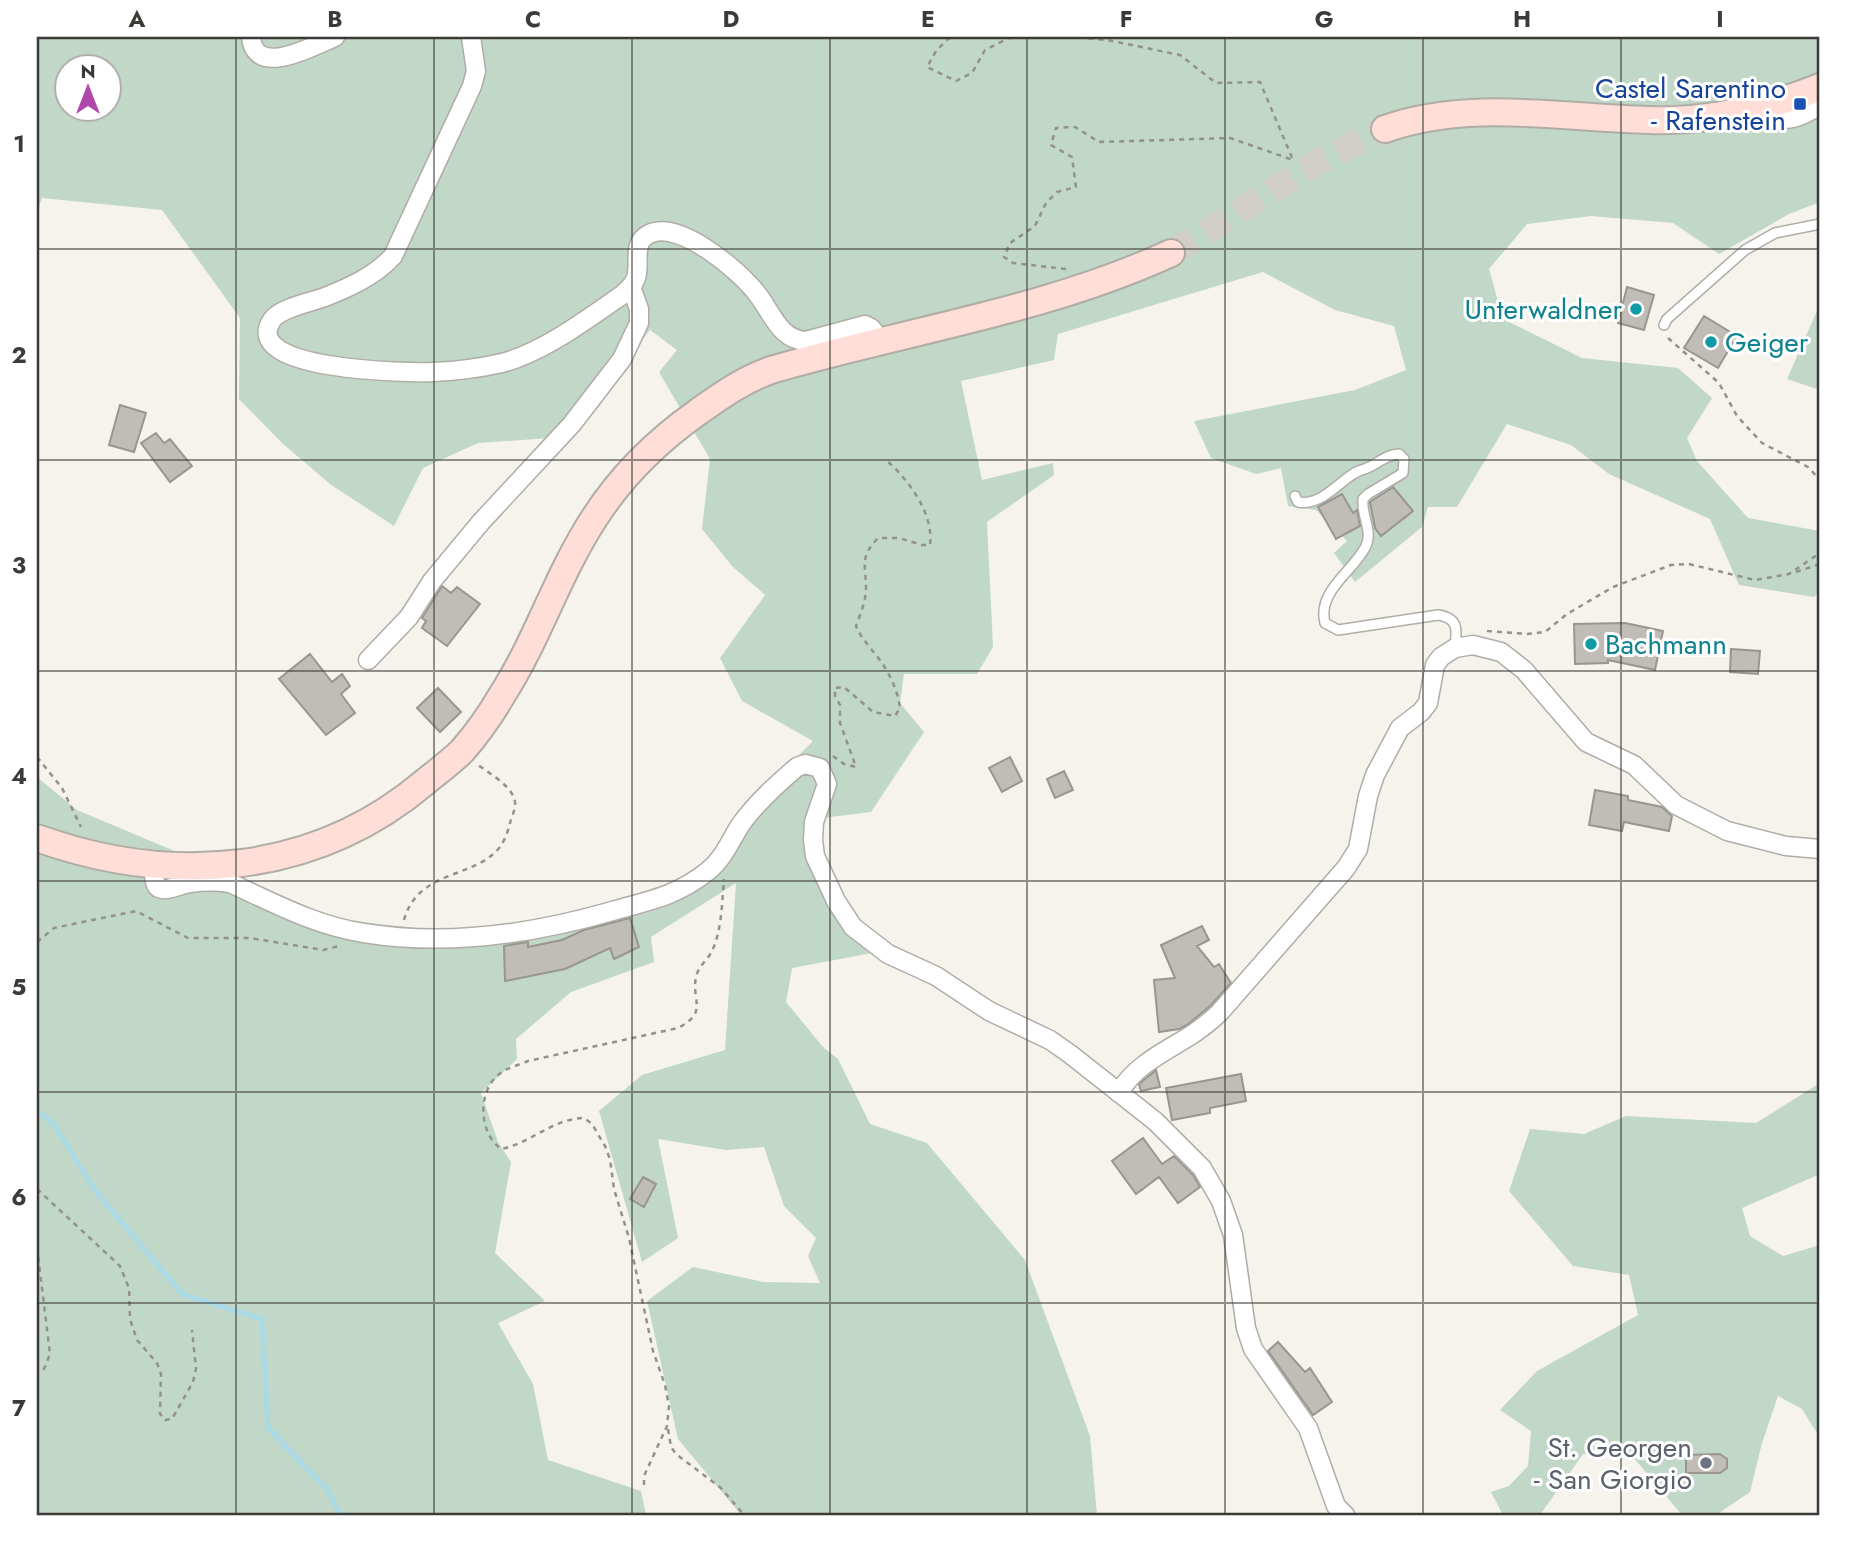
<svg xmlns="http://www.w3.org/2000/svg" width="1857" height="1552" font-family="Jost,sans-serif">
	<rect width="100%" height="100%" fill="#f5f3eb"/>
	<path fill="#c1d7c8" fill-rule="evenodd" d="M37 37H1820V202L1789 214 1719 254 1673 223 1591 216 1527 224 1489 269 1503 319 1582 358 1678 368 1712 398 1687 438 1697 461 1748 518 1820 531V591L1814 597 1739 585 1710 519 1609 474 1571 445 1507 424 1457 507H1428L1422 527 1355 582 1334 553 1347 541 1316 510 1288 506 1281 468 1256 474 1211 458 1194 421 1355 390 1406 370 1394 326 1335 310 1263 272 1058 334 1054 360 961 381 982 480 1053 463 1054 475 987 522 993 647 977 674H904L900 703 924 732 871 812 822 818 824 863 872 953 792 968 786 1002 823 1047 838 1059 870 1124 927 1143 1025 1260 1090 1436 1097 1515H741L678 1439 647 1301 693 1267 764 1282 820 1283 808 1256 816 1238 784 1206 764 1147 726 1150 658 1139 678 1238 642 1262 599 1111 642 1075 725 1050 736 883 651 937 654 962 571 992 516 1039 517 1059 481 1093 498 1142 511 1162 495 1253 545 1301 498 1323 533 1384 548 1460 641 1491 646 1515H37V777L77 810 339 920 447 931 557 919 653 895 707 861 734 821 813 741 742 701 720 658 765 595 732 566 702 529 710 459 659 372 677 350 650 330 565 437 478 443 423 468 394 526 330 484 282 443 239 399 240 318 162 210 42 198 37 212ZM66 66H108V108H66Z
		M1820 304V390L1787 379Z
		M1820 1083V1174L1742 1208 1750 1236 1783 1256 1820 1245V1438L1802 1409 1778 1396 1762 1443 1750 1492 1716 1515H1682L1628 1451 1583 1454 1540 1515H1503L1491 1492 1509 1486 1528 1466 1531 1431 1500 1410 1537 1371 1638 1315 1629 1275 1573 1266 1509 1191 1530 1129 1584 1134 1626 1116 1756 1123Z"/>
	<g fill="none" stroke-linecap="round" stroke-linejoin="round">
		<path stroke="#aadae6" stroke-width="5" d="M37 1110 55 1126 94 1189 182 1294 262 1319 268 1428 327 1489 340 1515"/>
	</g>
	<path fill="#bfbdb6" stroke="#98968f" stroke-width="2" d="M1627 287 1654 295 1644 330 1618 323Z
		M1704 316 1737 336 1718 368 1684 348Z
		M120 405 146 413 134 452 109 445Z
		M156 433 164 443 170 439 192 466 170 482 141 443Z
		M1393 487 1413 511 1381 536 1375 528 1370 502Z
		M1342 494 1353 513 1357 510 1360 526 1336 539 1318 507Z
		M442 586 451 593 457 587 480 604 447 646 422 628 426 621 422 618Z
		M1625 623 1663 631 1655 670 1608 660V663L1575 664 1574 624Z
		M1731 649 1760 651 1758 674 1730 672Z
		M310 654 332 682 342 674 350 686 341 694 355 713 326 735 279 679Z
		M438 688 461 712 440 732 417 708Z
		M1010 757 1022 781 1002 792 989 768Z
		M1064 771 1073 790 1055 798 1047 779Z
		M1595 790 1628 796V800L1662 807 1672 816 1669 831 1624 822 1622 831 1589 825Z
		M630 918 639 947 614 959 610 948 565 969 505 981 504 946 528 942V947L562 940 584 930Z
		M1202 926 1209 940 1197 946 1214 967 1219 964 1231 983 1209 1007 1187 1025 1179 1029 1159 1032 1154 980 1175 978 1161 945Z
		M1156 1070 1160 1087 1141 1091 1139 1084Z
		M1241 1074 1246 1101 1210 1108V1113L1172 1120 1166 1088Z
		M1143 1138 1162 1164 1174 1156 1193 1175 1200 1187 1178 1203 1159 1177 1136 1194 1112 1161Z
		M643 1177 656 1184 644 1207 630 1199Z
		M1278 1342 1305 1372 1310 1368 1332 1402 1313 1415 1268 1351Z
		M1720 1454 1727 1459V1468L1720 1473H1686V1455Z"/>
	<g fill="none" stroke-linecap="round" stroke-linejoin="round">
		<path stroke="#d0cec7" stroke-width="26" stroke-dasharray="26 13" stroke-linecap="butt" d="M1171 253 1325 158 1385 129"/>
		<defs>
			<path id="service" d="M1664 325 1667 319 1745 250 1775 233 1820 224
				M1295 496 1298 502C1320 506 1336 485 1353 474 1359 470 1367 469 1373 465 1382 460 1389 454 1399 454L1404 459 1403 473 1368 494 1363 499C1361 516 1374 532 1365 548 1351 573 1317 592 1325 623L1338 630 1438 615C1459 618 1457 630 1455 648"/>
			<path id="minor" d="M251 37C255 79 313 46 335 37
				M471 37 476 71 472 86 393 256C375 276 350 287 325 297 312 302 280 308 272 320 238 371 410 373 434 372 457 371 480 368 502 363 544 352 587 319 622 295 628 290 633 286 636 278 641 263 631 243 649 234 679 219 740 271 758 295 772 313 780 340 806 341L865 325 871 328 881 340
				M1760 108C1780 126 1799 119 1820 105
				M368 660 409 617 432 581 481 522 572 424 622 359 639 323V309L631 287
				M155 866C150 901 170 887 190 883 203 881 217 881 230 883 274 903 316 926 364 933 449 947 534 934 616 910 652 900 678 895 708 871 724 858 730 841 741 824 756 803 777 784 797 767L805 764 820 768 827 784 814 822 813 840 815 856 836 901 853 927 888 954 936 976 989 1011 1050 1040 1070 1054 1155 1121 1202 1168 1221 1201 1233 1235 1246 1328 1253 1349 1308 1428 1336 1506 1345 1515
				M1119 1093C1134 1065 1168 1050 1193 1034 1203 1027 1212 1020 1220 1012L1346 868 1358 849 1368 796 1375 775 1400 728 1421 712 1428 703 1435 665 1441 657 1455 648 1473 645 1501 652 1524 670 1586 742 1634 765 1676 805 1727 831 1786 846 1820 849"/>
			<path id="secondary" d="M1385 129C1469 99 1562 118 1649 120 1709 122 1765 109 1820 87
				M37 838C171 886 314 876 425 782 437 772 451 762 462 751 476 735 491 714 502 695 538 639 558 573 595 517 622 475 657 441 698 412 722 395 743 380 771 370 904 331 1045 311 1171 253"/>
		</defs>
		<use href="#service" stroke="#afada6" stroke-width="12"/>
		<use href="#minor" stroke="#afada6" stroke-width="21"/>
		<use href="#secondary" stroke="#afada6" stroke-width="30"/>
		<path stroke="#93918c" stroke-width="2.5" stroke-dasharray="5 5" stroke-linecap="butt" d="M950 37 936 51 927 67 956 81 972 73 985 50 1009 38 1028 37
			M1066 269 1013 263 1004 257 1010 243 1035 226 1046 203 1057 192 1076 187 1072 157 1051 145 1056 128 1075 127 1099 142 1230 138 1293 160 1260 82 1216 83 1180 55 1107 40 1072 37
			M1668 338 1719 383 1737 416 1762 443 1808 467 1820 480
			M1796 572 1820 564
			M1487 631 1527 634 1545 632 1567 614 1613 587 1671 565 1689 564 1755 580 1789 574 1820 553
			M833 756 844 764 856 767 840 723V705L835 696V688L844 687 873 712 895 716 900 708C897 686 886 666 871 649 865 641 860 636 856 626 860 615 866 601 866 589 866 564 859 558 878 538H899L922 545H930C934 514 909 480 886 460
			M37 757 62 788 81 827
			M404 920C418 869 475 879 500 847 505 840 508 831 510 823 512 816 516 808 515 802 513 786 488 773 477 764
			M37 942 54 928 136 911 188 938H250L323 950 339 946
			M37 1189 120 1266 129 1288 130 1319 137 1340 157 1363 161 1374 160 1414 165 1420 172 1419 193 1382 196 1369 192 1330
			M37 1247 50 1354 44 1369 37 1370
			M668 1429 671 1447 676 1454 721 1488 744 1515
			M644 1485V1476L667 1426 669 1406 665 1385 653 1351 629 1238 614 1189 610 1159 605 1146 592 1124 584 1118C552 1119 531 1143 501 1149 479 1133 477 1093 498 1075 506 1068 519 1065 528 1061L678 1028C709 1012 691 1001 696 977 698 966 709 959 713 949 722 928 722 901 724 879"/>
		<use href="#service" stroke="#fff" stroke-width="9"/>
		<use href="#minor" stroke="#fff" stroke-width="18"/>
		<use href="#secondary" stroke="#feded6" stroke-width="26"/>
	</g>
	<path fill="none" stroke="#3b3a37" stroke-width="2" stroke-opacity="0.55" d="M236 37V1515M434 37V1515M632 37V1515M830 37V1515M1027 37V1515M1225 37V1515M1423 37V1515M1621 37V1515M37 249H1820M37 460H1820M37 671H1820M37 881H1820M37 1092H1820M37 1303H1820"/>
	<rect fill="#1a4fb4" stroke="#fff" stroke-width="2.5" x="1793" y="97" width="14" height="14" rx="3.5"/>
	<g fill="#0f9aa8" stroke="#fff" stroke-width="2.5">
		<circle cx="1636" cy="309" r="7"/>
		<circle cx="1711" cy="342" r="7"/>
		<circle cx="1591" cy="644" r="7"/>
	</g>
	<circle fill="#6b7280" stroke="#fff" stroke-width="2.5" cx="1706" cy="1463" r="7"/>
	<g text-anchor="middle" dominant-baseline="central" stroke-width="6" stroke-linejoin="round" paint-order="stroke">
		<g font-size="28" fill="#164399" stroke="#fff" text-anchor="end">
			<text x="1786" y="88">Castel Sarentino<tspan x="1786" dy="32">- Rafenstein</tspan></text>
		</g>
		<g font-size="28" fill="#0d838f" stroke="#fff" text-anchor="start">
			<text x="1622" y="309" text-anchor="end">Unterwaldner</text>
			<text x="1725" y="342">Geiger</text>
			<text x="1605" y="644">Bachmann</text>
		</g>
		<g font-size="28" fill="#5b616d" stroke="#fff" text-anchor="end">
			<text x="1692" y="1447">St. Georgen<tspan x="1692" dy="32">- San Giorgio</tspan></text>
		</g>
	</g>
	<rect width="1857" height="1552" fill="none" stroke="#ffffff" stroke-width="77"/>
	<g transform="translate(88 88)"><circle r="33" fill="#ffffff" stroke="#b1b0af" stroke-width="2"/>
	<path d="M0-5L12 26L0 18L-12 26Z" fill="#b048ac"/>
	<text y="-10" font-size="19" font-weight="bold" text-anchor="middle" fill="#3b3a37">N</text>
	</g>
	<rect x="38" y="38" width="1780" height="1476" fill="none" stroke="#3b3a37" stroke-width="2.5"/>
	<g font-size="23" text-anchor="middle" font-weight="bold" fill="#3b3a37">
		<text x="137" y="27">A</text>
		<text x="335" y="27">B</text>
		<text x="533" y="27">C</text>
		<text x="731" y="27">D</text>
		<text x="928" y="27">E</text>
		<text x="1126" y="27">F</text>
		<text x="1324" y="27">G</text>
		<text x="1522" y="27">H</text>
		<text x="1720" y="27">I</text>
		<text x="19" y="152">1</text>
		<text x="19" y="363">2</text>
		<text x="19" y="573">3</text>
		<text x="19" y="784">4</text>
		<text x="19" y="995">5</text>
		<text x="19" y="1205">6</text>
		<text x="19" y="1416">7</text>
	</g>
</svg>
